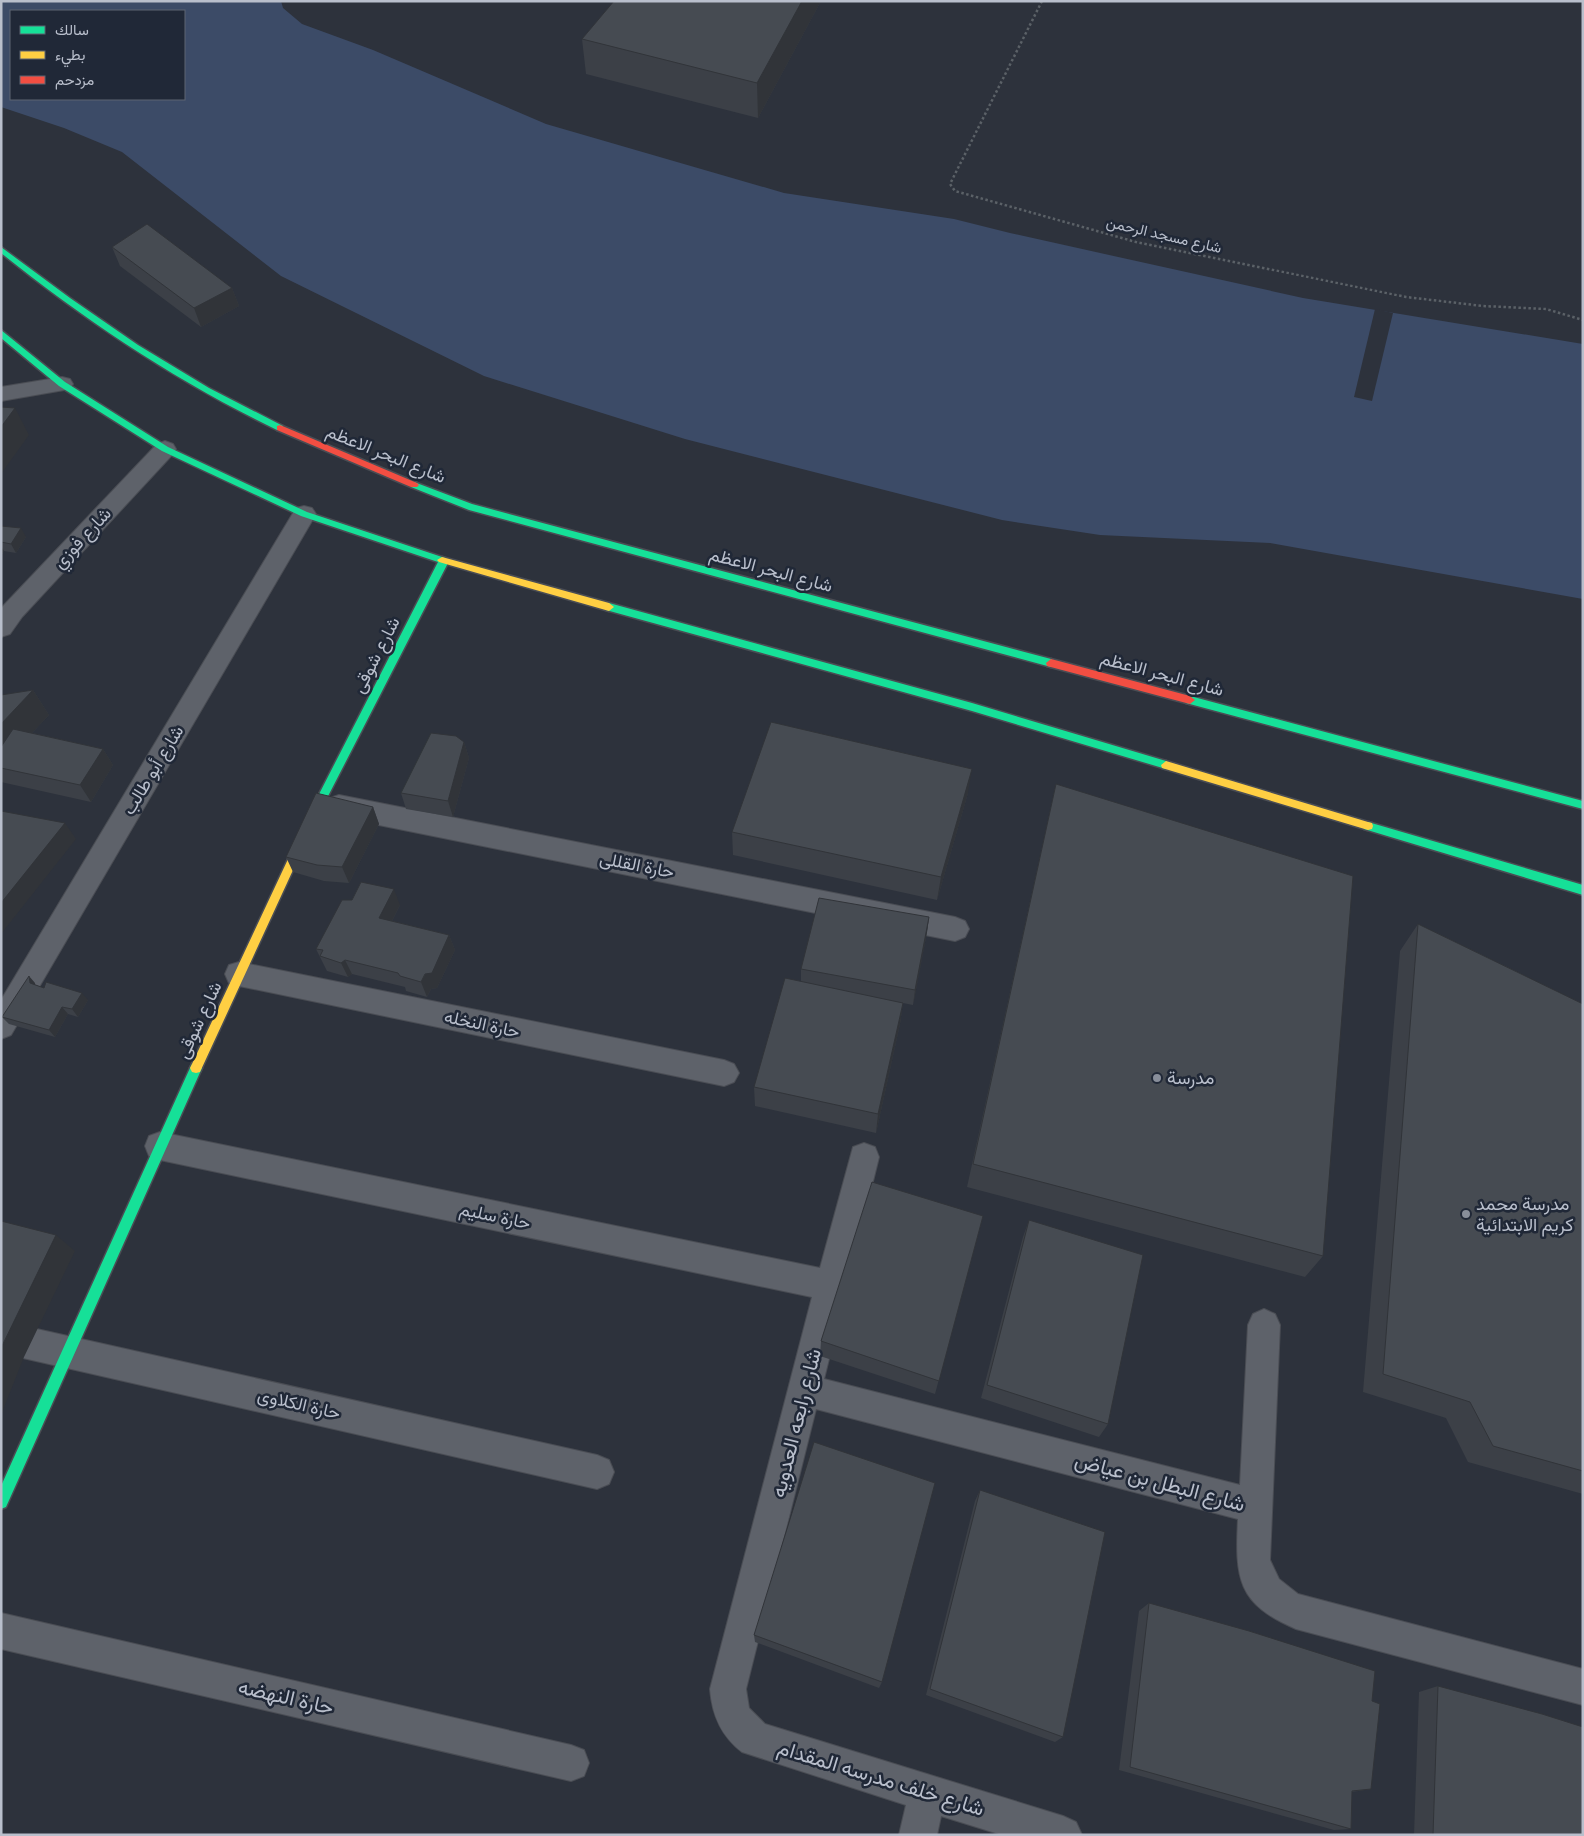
<svg xmlns="http://www.w3.org/2000/svg" width="1584" height="1836" font-family="'Fira Sans Condensed',Vazirmatn,sans-serif">
	<rect width="100%" height="100%" fill="#2d323c"/>
	<path fill="#3c4b67" fill-rule="evenodd" d="M1 1H281L283 8 302 24 373 50 546 124 784 193 954 219 1010 233 1303 298 1583 344V599L1270 543 1100 535 1002 520 685 439 484 376 281 276 122 152 64 128 1 107ZM11 11H184V99H11Z"/>
	<path fill="#2d323c" d="M1375 309 1393 313 1372 401 1354 397Z"/>
	<g fill="none" stroke-linecap="round" stroke-linejoin="round">
		<defs>
			<path id="street" d="M62 377 70 379 73 384 70 389 1 401V387Z
				M165 441 173 444 176 449 173 454 22 617 10 634 1 637V609L4 605 157 444Z
				M304 506 312 508 316 514 11 1035 1 1039V1000L296 508Z
				M339 795 955 917 965 921 969 929 965 937 955 941 339 817 330 814 326 806 330 798Z
				M239 962 724 1060 734 1064 739 1073 734 1082 724 1086 239 986 229 983 225 974 229 965Z
				M160 1132 820 1268 853 1147 864 1143 875 1147 879 1157 824 1379 1240 1485 1248 1325 1253 1314 1264 1309 1275 1314 1280 1325 1270 1560 1279 1579 1298 1594 1583 1669V1705L1296 1629C1237 1604 1235 1578 1238 1519L816 1409 746 1689 749 1708 765 1724 1063 1816 1076 1822 1082 1835H1002L941 1816 937 1835H899L906 1805 742 1752C721 1736 712 1715 710 1689L812 1297 160 1160 149 1156 145 1146 149 1136Z
				M1 1321 597 1455 609 1460 614 1472 609 1484 597 1489 1 1353Z
				M1 1613 571 1745 584 1750 589 1763 584 1776 571 1781 1 1649Z"/>
			<path id="fast" d="M1 247 70 298 138 345 209 388 283 426V430H277C178 382 87 322 1 253Z
				M1 330 65 382 168 447 307 512 445 558 449 561 325 802 298 860H290L289 857 315 802 438 562 301 516 162 451 59 386 1 338Z
				M414 482 472 504 1051 659 1056 663 1051 667 469 510 411 487V483Z
				M609 603 972 703 1166 761 1171 765 1166 769 972 711 606 610 604 607Z
				M1190 696 1583 801V809L1186 703 1185 700Z
				M1368 822 1583 885V895L1364 829 1363 826 1364 823Z
				M196 1063 200 1064 202 1068 6 1507 1 1509V1486L190 1068 192 1064Z"/>
			<path id="slow" d="M442 557 609 603 614 607 609 611 439 562 437 560Z
				M1166 761 1368 822 1372 823 1373 826 1372 829 1368 830 1162 768 1161 765Z
				M294 852 298 854 299 857 200 1072 196 1073 192 1072 190 1068 192 1064 289 857 290 854Z"/>
			<path id="jam" d="M280 425 417 483 419 485 417 487H411L277 430V426Z
				M1051 659 1190 696 1195 700 1190 704 1047 666 1046 663Z"/>
		</defs>
		<use href="#street" stroke="#4a4d54" stroke-width="2"/>
		<use href="#fast" stroke="#4a4d54" stroke-width="3"/>
		<use href="#slow" stroke="#4a4d54" stroke-width="3"/>
		<use href="#jam" stroke="#4a4d54" stroke-width="3"/>
		<path stroke="#5b6167" stroke-width="2.5" stroke-dasharray="2.5 2.5" stroke-linecap="butt" d="M1042 1 950 184 955 191 1136 242 1406 297 1483 306 1546 309 1583 320"/>
		<use href="#street" fill="#5e626a" fill-rule="evenodd"/>
		<use href="#fast" fill="#16e098" fill-rule="evenodd"/>
		<use href="#slow" fill="#ffcf43" fill-rule="evenodd"/>
		<use href="#jam" fill="#f24e42" fill-rule="evenodd"/>
	</g>
	<path fill="#3c4047" d="M821 1 758 118 586 74 582 39Z
		M112 247 232 288 239 306 201 327 120 266Z
		M1 526 26 537 16 553 4 551 1 556Z
		M33 690 49 715 32 733 103 749 113 765 91 802 1 782V695Z
		M464 742 469 758 453 817 406 809 401 793Z
		M1056 784 1323 1256 1305 1277 967 1187Z
		M968 793 937 900 733 855 732 832Z
		M373 807 379 824 349 883 324 881 293 872 286 857Z
		M400 905 392 921 449 935 455 950 437 988 431 989 427 997 406 991 405 987 352 974 348 977 327 971 316 949Z
		M929 917 927 932 913 1005 883 999 903 1003 900 1024 876 1133 755 1106 754 1087 801 982V969Z
		M1418 924 1583 1004V1494L1468 1462 1446 1418 1363 1392 1400 951Z
		M35 983V985L44 988 88 1000 78 1017 68 1014 55 1037 9 1024 2 1017Z
		M983 1216 935 1394 820 1356 821 1341Z
		M1029 1220 1108 1424 1099 1437 981 1398 1023 1237Z
		M980 1490 1063 1737 1055 1742 926 1695 975 1501Z
		M1149 1603 1372 1701 1371 1789 1352 1792 1351 1829 1334 1830 1119 1770 1139 1611Z
		M754 1635 882 1682 879 1688 755 1642Z
		M1438 1686 1583 1835H1414L1419 1692Z"/>
	<path fill="#313439" d="M802 1H821L758 118 757 83Z
		M232 288 239 306 201 327 194 308Z
		M15 408 29 435 1 474V427Z
		M21 528 26 537 16 553 11 544Z
		M1 546 4 551 1 556Z
		M33 690 49 715 16 750 1 768V724Z
		M464 742 469 758 453 817 448 801Z
		M103 749 113 765 91 802 80 785Z
		M972 769 968 793 937 900 941 877Z
		M373 807 379 824 349 883 342 867Z
		M65 823 76 839 1 934V903Z
		M394 889 400 905 386 933 379 918Z
		M929 917 927 932 913 1005 915 990Z
		M449 935 455 950 437 988 431 989 427 997 421 982Z
		M345 960 352 974 348 977 341 963Z
		M29 976 35 983 36 991 30 983Z
		M82 993 88 1000 78 1017 72 1009Z
		M903 1003 900 1024 876 1133 878 1114Z
		M62 1007 68 1014 55 1037 49 1030Z
		M56 1235 75 1251 24 1357 1 1415V1348Z"/>
	<path fill="#464b52" stroke="#313439" d="M614 1H802L757 83 582 39Z
		M147 224 232 288 194 308 112 247Z
		M1 407 15 408 1 427Z
		M1 526 21 528 11 544 1 542Z
		M33 690 1 724V695Z
		M771 722 972 769 941 877 732 832Z
		M13 729 103 749 80 785 1 768V747Z
		M431 733 456 736 464 742 448 801 401 793Z
		M1056 784 1353 876 1323 1256 973 1164Z
		M316 793 373 807 342 867 317 865 286 857Z
		M1 811 65 823 1 903Z
		M361 882 394 889 379 918 449 935 432 973 425 974 421 982 400 976 398 973 345 960 341 963 320 956 323 950 316 949 342 900H352Z
		M819 898 929 917 915 990 801 969Z
		M1418 924 1583 1004V1471L1493 1446 1470 1402 1383 1374Z
		M29 976 30 983 44 988 46 982 82 993 72 1009 62 1007 49 1030 2 1017Z
		M785 978 903 1003 878 1114 754 1087Z
		M872 1182 983 1216 939 1381 821 1341Z
		M1029 1220 1143 1255 1108 1424 987 1385Z
		M1 1221 56 1235 1 1348Z
		M814 1442 935 1483 882 1682 754 1635Z
		M980 1490 1105 1532 1063 1737 930 1689Z
		M1149 1603 1249 1631 1375 1671 1372 1701 1380 1704 1371 1789 1352 1791 1351 1829 1130 1767Z
		M1438 1686 1542 1714 1583 1727V1835H1433Z"/>
	<g fill="#888e9a" stroke="#202837" stroke-width="2">
		<circle cx="1157" cy="1078" r="5"/>
		<circle cx="1466" cy="1214" r="5"/>
	</g>
	<g text-anchor="middle" dominant-baseline="central" stroke-width="5" stroke-linejoin="round" paint-order="stroke">
		<g font-size="15" fill="#b9bfcc" stroke="#202837">
			<text transform="translate(1164 235) rotate(13)">شارع مسجد الرحمن</text>
		</g>
		<g font-size="18" fill="#b9bfcc" stroke="#202837">
			<text transform="translate(386 454) rotate(22)">شارع البحر الاعظم</text>
			<text transform="translate(82 538) rotate(-47)">شارع فوزي</text>
			<text transform="translate(771 570) rotate(15)">شارع البحر الاعظم</text>
			<text transform="translate(376 655) rotate(-63)">شارع شوقى</text>
			<text transform="translate(1162 674) rotate(15)">شارع البحر الاعظم</text>
			<text transform="translate(153 770) rotate(-59)">شارع أبو طالب</text>
			<text transform="translate(637 865) rotate(11)">حارة القللى</text>
			<text transform="translate(199 1020) rotate(-65)">شارع شوقى</text>
			<text transform="translate(482 1024) rotate(12)">حارة النخله</text>
			<text transform="translate(495 1216) rotate(12)">حارة سليم</text>
			<text transform="translate(299 1404) rotate(13)">حارة الكلاوى</text>
		</g>
		<g font-size="18" fill="#b9bfcc" stroke="#202837" text-anchor="start">
			<text x="1167" y="1078">مدرسة</text>
			<text x="1476" y="1204">مدرسة محمد<tspan x="1476" dy="21">كريم الابتدائية</tspan></text>
		</g>
		<g font-size="21" fill="#b9bfcc" stroke="#202837">
			<text transform="translate(796 1423) rotate(-76)">شارع رابعه العدويه</text>
			<text transform="translate(1160 1482) rotate(15)">شارع البطل بن عياض</text>
			<text transform="translate(286 1697) rotate(13)">حارة النهضه</text>
			<text transform="translate(881 1778) rotate(17)">شارع خلف مدرسه المقدام</text>
		</g>
	</g>
	<rect width="1584" height="1836" fill="none" stroke="#b9bfcc" stroke-width="5"/>
	<rect x="10" y="10" width="175" height="90" fill="#202837" stroke="#5d6473"/>
	<rect x="20" y="26" width="25" height="8" fill="#16e098" stroke="#5d6473"/>
	<text x="55" y="35" font-size="15" fill="#b9bfcc">سالك</text>
	<rect x="20" y="51" width="25" height="8" fill="#ffcf43" stroke="#5d6473"/>
	<text x="55" y="60" font-size="15" fill="#b9bfcc">بطيء</text>
	<rect x="20" y="76" width="25" height="8" fill="#f24e42" stroke="#5d6473"/>
	<text x="55" y="85" font-size="15" fill="#b9bfcc">مزدحم</text>
</svg>
